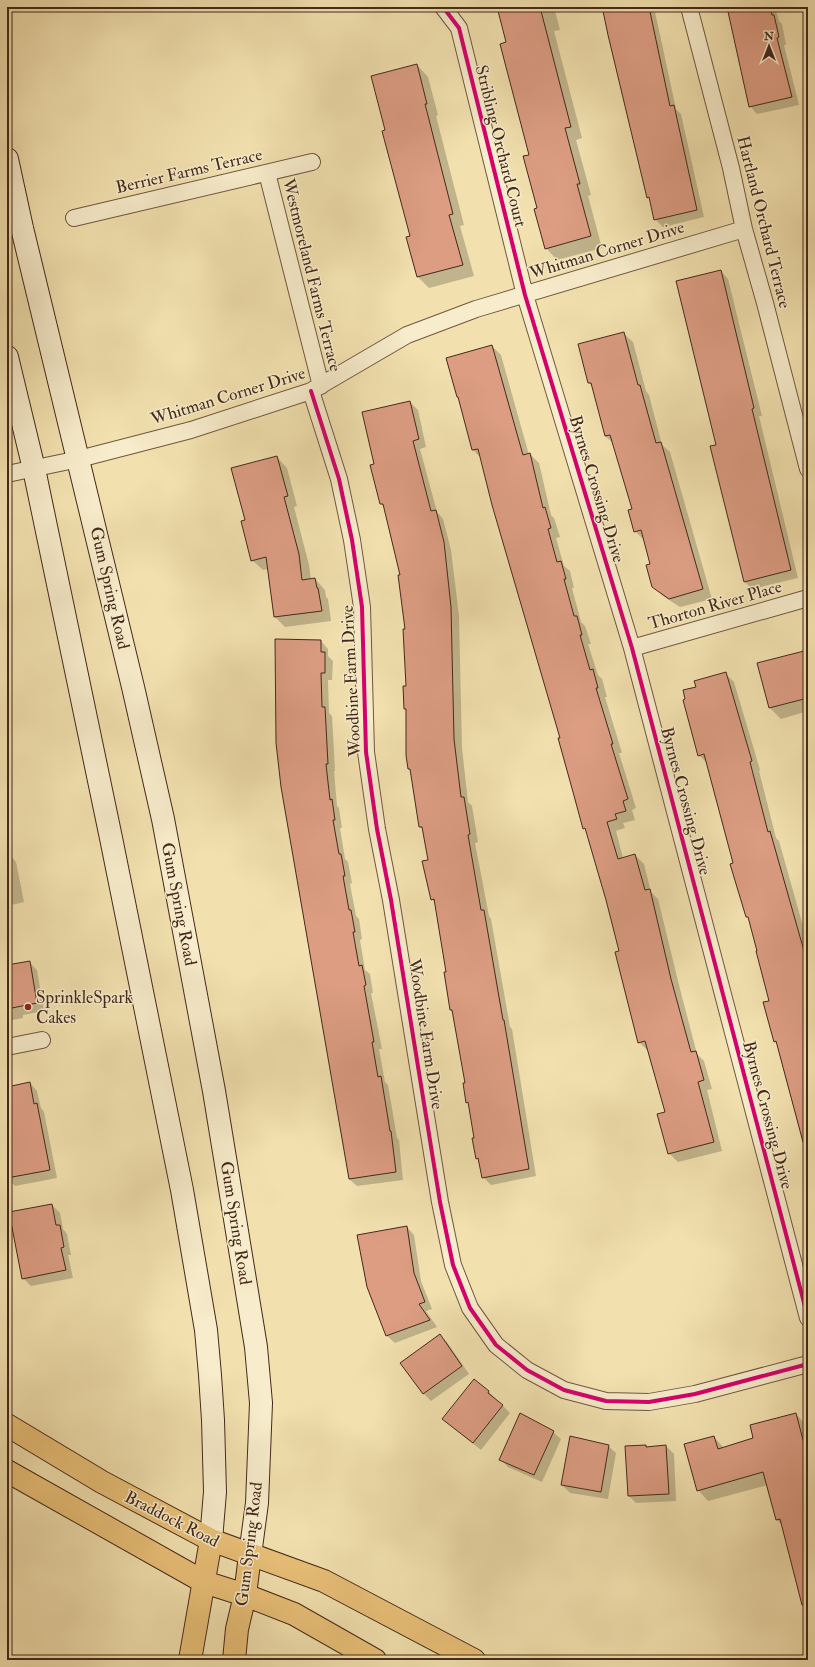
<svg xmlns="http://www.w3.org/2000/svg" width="815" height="1667" font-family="'IM FELL Double Pica',serif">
	<rect width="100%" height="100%" fill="#f2e1af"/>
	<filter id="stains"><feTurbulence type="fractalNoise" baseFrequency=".005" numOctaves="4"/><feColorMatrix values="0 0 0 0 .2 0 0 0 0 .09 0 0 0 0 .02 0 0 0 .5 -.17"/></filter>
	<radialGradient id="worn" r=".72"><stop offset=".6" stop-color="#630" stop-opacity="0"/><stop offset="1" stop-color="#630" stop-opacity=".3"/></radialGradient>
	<path fill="#0003" d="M497 7H554L560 30 554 31 582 138 576 140 591 195 588 196 602 248 557 260 546 248 530 155 507 43Z
		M605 7H654L676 109 681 114 704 217 663 227 655 219 650 200 648 197Z
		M727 7H775L779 21 782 24 786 45H784L799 105 757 114 750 106Z
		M417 65 428 77 438 115 436 116 464 225 460 226 474 276 429 288 417 276 411 237 386 131Z
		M721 271 728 279 762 416H759L798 578 752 589 744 581 717 446Z
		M623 333 633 342 646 391 649 395 662 445 670 452 712 599 680 607 663 596 653 587 651 565 645 541 635 531 633 510 614 444 605 436 593 387 589 383Z
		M492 346 501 355 529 455 530 454 539 463 551 515 554 518 560 537 556 538 564 566 570 571 574 588H572L581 622 585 626 591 644H588L598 675 602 679 607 697H605L622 753H619L636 808 632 810 635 820 623 823 625 828 616 831 623 858 635 855 644 864 651 892 658 899 680 989 697 1054 704 1061 712 1089 707 1090 722 1151 678 1162 669 1153 667 1113 648 1051 639 1042 620 952 607 900 587 831 584 828 561 738 481 458 473 450 460 399 457 397Z
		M410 402 418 410 426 447 420 449 437 512 443 519 451 550 459 616 462 748 468 802 472 806 478 842 475 843 489 916 491 919 510 1027 512 1029 536 1176 491 1185 483 1177 479 1161 477 1158 475 1139 470 1105 467 1102V1084L453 1012 451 1009 447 972 435 903 432 899 429 861 423 830 420 827 412 772 409 768 407 711 405 709 407 687 406 630 402 576 385 507 381 504 375 464Z
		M277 457 287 468 297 506 294 507 309 565 311 580 315 579 325 590 326 597 328 599 331 621 285 627 275 617 268 569 263 570 252 560 246 521Z
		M321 641 328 649V656L333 661 332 680H328L329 713 332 716 335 771H334L337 806 339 808 342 828H340L345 859 348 862 352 883 350 884 356 916 359 919 362 939 360 940 365 970 370 974 373 993H371L382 1049H379L385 1082 388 1085 397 1138 399 1140 403 1180 357 1186 349 1179 312 957 310 955 305 918Z
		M808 651V711L781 719 770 708 758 664Z
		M725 673 734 682 760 770 759 771 776 838 779 841 808 944V1154L805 1151 777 1044 775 1041 770 1001 708 764 699 755 697 688Z
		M9 854 16 862 24 902 7 906V855Z
		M29 962 37 970 44 1011 23 1015V1018L7 1021V966Z
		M30 1083 37 1091 41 1108 44 1112 57 1178 15 1186 7 1178V1088Z
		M52 1205 60 1213 63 1229 67 1234 71 1255H68L73 1278 31 1286 23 1278Z
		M407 1227 414 1235 421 1281 432 1309 426 1311 437 1327 395 1343 387 1336 368 1286Z
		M439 1335 447 1342 469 1374 431 1401 424 1394 401 1363Z
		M474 1380 489 1392 510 1413 481 1450 451 1426Z
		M796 1414 806 1425 808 1431V1628L782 1525 777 1520 768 1485 708 1501 698 1490 714 1437 724 1448 755 1439Z
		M553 1432 561 1439 542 1482 508 1467 500 1459Z
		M608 1446 616 1453 608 1499 570 1493 562 1485Z
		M645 1446 647 1447 666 1446 674 1454 676 1501 636 1503 629 1496Z"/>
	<path fill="#dc9d83" stroke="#44291b" d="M497 7H540L571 127 565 128 580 184H577L591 236 545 249 534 209 537 208 523 156 529 155 500 44 506 42Z
		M604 7H649L670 106 674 105 697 210 654 220 649 197 647 198 608 35 603 11 605 10Z
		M727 7H770L772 15H774L779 37 777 38 792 97 749 107Z
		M417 64 427 104H425L453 214 449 215 463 265 417 277 406 237 410 236 382 131 385 130 371 76Z
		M721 270 754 408 752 409 791 570 744 582 710 446 716 445 676 281Z
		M624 332 638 385H640L656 443 661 442 703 589 669 599 652 587 646 565 650 564 641 530 634 532 628 510 632 509 610 435 605 436 591 383H588L578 344Z
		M492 345 523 455 530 453 543 508 545 507 551 528 548 529 557 562 561 561 566 579H564L574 616H577L582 635H580L590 670 593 669 598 688H596L613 744H611L628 799 623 801 626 811 615 814 617 819 607 822 618 859 635 854 645 890 650 889 671 979 691 1052 696 1051 704 1080 698 1082 714 1142 668 1154 657 1114 665 1112 645 1041 638 1043 615 952 619 951 606 900 585 828 583 829 573 792 558 738H560L492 505 478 449 472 450 458 397H457L446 358Z
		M410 401 419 439 413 441 431 511 436 510 444 542 451 607 454 739 461 797H464L470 834 468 835 481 910H484L503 1020H504L529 1169 482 1178 478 1158 476 1159 472 1138H474L468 1102 466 1103 463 1083H465L452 1010H450L444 972H446L434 899 431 900 422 861 428 860 422 827H419L410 769H408L406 755V709H404L403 686H406L403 629H405L398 575H400L383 504H380L370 465 374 464 362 412Z
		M277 456 288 496 284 497 299 554 302 580 315 578 317 588H318L322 611 274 617 266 557 251 561 241 521 245 520 231 468Z
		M275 639 321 640V652H325V673H321L322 707H325L328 764H326L330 800 332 799 335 820H333L339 854H341L345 876H343L349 910H351L355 932H353L359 966 362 965 366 985 364 986 374 1042H372L378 1077 381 1076 390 1131H391L396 1172 349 1179 281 787 276 743Z
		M808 650V698L769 708 757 663Z
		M726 672 752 761 750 762 768 832 770 831 808 965V1141L803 1142 776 1041 774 1042 763 1002 769 1001 756 951H757L748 917H746L730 864 733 863 704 754 698 756 683 700 685 699 683 690 696 687 694 681Z
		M30 961 37 1003 7 1009V965Z
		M30 1082 34 1104 37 1103 50 1170 7 1178V1087Z
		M52 1204 56 1225H60L64 1247 61 1248 66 1270 22 1279 9 1212Z
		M407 1226 414 1273 425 1302 419 1304 430 1320 386 1336 367 1287 357 1235Z
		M440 1334 462 1366 423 1394 400 1363Z
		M474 1379 489 1391 488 1393 503 1405 473 1443 442 1419Z
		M520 1413 554 1431 534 1475 499 1460Z
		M796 1413 808 1459V1604L802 1605 780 1519 776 1520 763 1472 697 1491 684 1444 714 1436 718 1449 753 1438 750 1425Z
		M570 1436 609 1445 601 1492 561 1485Z
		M646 1445V1447L666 1445 669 1494 628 1496 625 1446Z"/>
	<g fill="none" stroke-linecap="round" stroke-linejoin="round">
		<defs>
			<path id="street" d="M443 7 459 28 525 295 632 648 808 1318
				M689 7 731 168 744 229 765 303 808 469
				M267 173 321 386
				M74 218 312 162
				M311 391 339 479 352 540 362 607 366 752 377 829 391 900 440 1202 453 1265 470 1308 496 1345 527 1370 564 1390 606 1401 649 1402 695 1394 808 1364
				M7 474 79 459 191 430 311 391 407 335 476 309 744 229
				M632 648 808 598
				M7 1047 42 1040"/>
			<path id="secondary" d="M7 159 22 228 133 687 163 819 214 1091 256 1347 261 1403 257 1503 250 1555
				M7 357 34 469 111 838 182 1190 206 1330 210 1375 213 1420 215 1492 211 1540"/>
			<path id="primary" d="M7 1425 102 1482 211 1540 324 1581 474 1660
				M7 1471 204 1582 245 1595 294 1614 375 1660
				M190 1660 211 1540
				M234 1660 237 1629 245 1595 250 1555"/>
		</defs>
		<use href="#street" stroke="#705740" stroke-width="18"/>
		<use href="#secondary" stroke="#44291b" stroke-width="24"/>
		<use href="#primary" stroke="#44291b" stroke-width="24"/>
		<use href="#street" stroke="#f7eccb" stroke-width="16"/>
		<use href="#secondary" stroke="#f7eccb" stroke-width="22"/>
		<use href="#primary" stroke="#e9c078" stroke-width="22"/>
		<defs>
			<path id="cycleway" d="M443 7 459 28 525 295 632 648 808 1318
				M311 391 339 479 352 540 362 607 366 752 377 829 391 900 440 1202 453 1265 470 1308 496 1345 527 1370 564 1390 606 1401 649 1402 695 1394 808 1364"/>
		</defs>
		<use href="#cycleway" stroke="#f7eccb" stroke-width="6"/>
		<use href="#cycleway" stroke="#d6006c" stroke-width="4"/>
	</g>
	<circle fill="#8f2418" stroke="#f7eccb" stroke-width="1.5" cx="28" cy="1007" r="4"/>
	<g text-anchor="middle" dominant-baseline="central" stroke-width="3" stroke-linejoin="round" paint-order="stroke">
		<g font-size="17" fill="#44291b" stroke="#f7eccb">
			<text transform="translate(501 146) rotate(76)">Stribling Orchard Court</text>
			<text transform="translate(189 171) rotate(-13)">Berrier Farms Terrace</text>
			<text transform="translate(764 222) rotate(76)">Hartland Orchard Terrace</text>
			<text transform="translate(607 250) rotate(-17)">Whitman Corner Drive</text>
			<text transform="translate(312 275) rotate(76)">Westmoreland Farms Terrace</text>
			<text transform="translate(228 396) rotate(-17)">Whitman Corner Drive</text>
			<text transform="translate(597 489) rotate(73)">Byrnes Crossing Drive</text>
			<text transform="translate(110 588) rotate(77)">Gum Spring Road</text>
			<text transform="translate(715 605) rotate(-16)">Thorton River Place</text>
			<text transform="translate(351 681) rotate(-93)">Woodbine Farm Drive</text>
			<text transform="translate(686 801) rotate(75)">Byrnes Crossing Drive</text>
			<text transform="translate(179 904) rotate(79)">Gum Spring Road</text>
			<text transform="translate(426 1034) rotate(81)">Woodbine Farm Drive</text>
			<text transform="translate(768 1115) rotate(75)">Byrnes Crossing Drive</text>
			<text transform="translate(236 1223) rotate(81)">Gum Spring Road</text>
			<text transform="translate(172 1519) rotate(27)">Braddock Road</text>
			<text transform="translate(249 1544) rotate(-83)">Gum Spring Road</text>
		</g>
		<g font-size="17" fill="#44291b" stroke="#f7eccb" text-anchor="start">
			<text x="36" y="997">SprinkleSpark<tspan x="36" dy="20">Cakes</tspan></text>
		</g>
	</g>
	<rect width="815" height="1667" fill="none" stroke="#f2e1af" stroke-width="24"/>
	<rect x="8" y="8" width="799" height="1651" fill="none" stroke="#44291b" stroke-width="2"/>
	<rect x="12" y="12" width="791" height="1643" fill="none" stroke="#44291b"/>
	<g transform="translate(769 46)" stroke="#f7eccb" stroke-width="3" paint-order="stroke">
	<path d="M0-3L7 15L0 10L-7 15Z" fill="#44291b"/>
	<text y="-6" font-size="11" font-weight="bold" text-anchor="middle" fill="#44291b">N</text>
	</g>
	<rect width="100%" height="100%" filter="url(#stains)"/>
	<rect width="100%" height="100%" fill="url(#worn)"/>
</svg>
